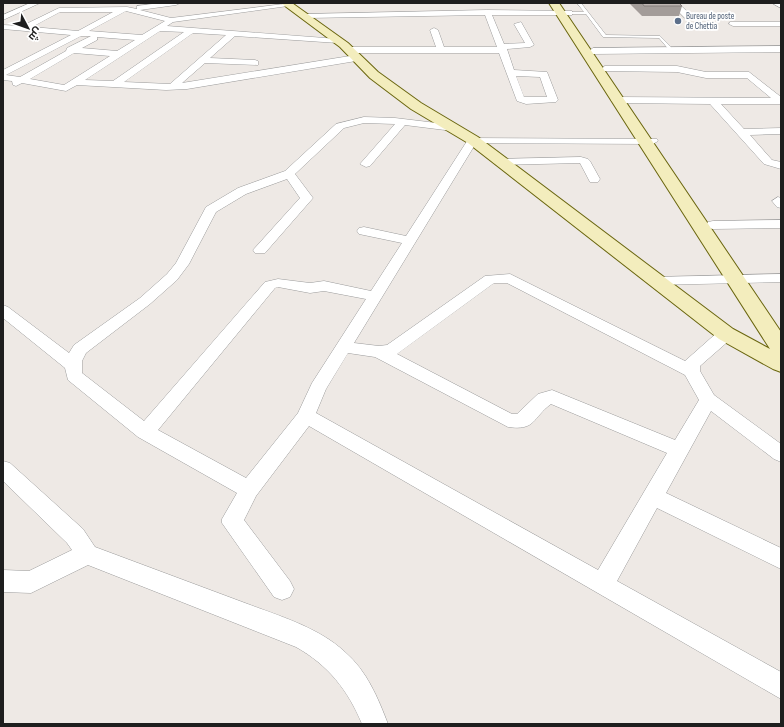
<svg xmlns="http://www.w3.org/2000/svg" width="784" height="727" font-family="'Sofia Sans Condensed',Cairo,sans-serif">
	<rect width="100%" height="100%" fill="#eee9e5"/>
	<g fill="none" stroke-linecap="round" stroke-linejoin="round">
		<defs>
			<path id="service" d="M577 3H581L606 35 660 36 674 50 670 51 659 38 603 37 586 14H568L569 12H584Z"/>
			<path id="minor" d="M30 3H40L3 20V15Z
				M160 3H180L176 5 140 10 171 18 291 3V6H288L173 22 167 26 338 39 342 41 338 43 235 36 210 58 255 60 258 61V65L205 63 182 83 356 55 360 58 356 61 187 89 166 90 77 85 66 91 22 83 16 86 13 85 12 81 3 80V70L71 35 3 29V25L22 26 59 8 127 7 137 9V6ZM126 11 165 21 142 35 89 31ZM60 12H113L78 31 32 27ZM160 31 184 32 113 81 85 80ZM193 33 226 35 170 84 124 82ZM81 36H91L67 48 66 51 20 77 6 75ZM97 37 135 40 117 51 82 48 97 40ZM74 53 110 56 64 85 30 79Z
				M670 3H678L692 16 685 18Z
				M772 3H781V8Z
				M487 10 572 11V15H492L504 44 525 43 514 24 521 22 534 45 530 47 507 49 514 70 547 72 558 100 556 102 526 104 517 101 499 53H349L345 50 349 47H436L430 30 434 28 438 30 444 47H497L485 15 306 18 302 16 306 14ZM516 76 540 77 547 97H524Z
				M730 22H781V26H733L729 24Z
				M781 46V52L593 54 589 51 593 48Z
				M605 66H677L706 72H749L781 97V104H721L744 129 781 128V134L750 135 772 160 781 162V169L764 164 710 104 616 103 611 100 616 97 771 98 747 78H706L677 72 602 71 601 69Z
				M364 117 395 118 453 125 458 128 453 131 405 125 370 166 366 167 360 164 395 124 364 123 344 128 295 174 313 198 265 253H255L253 250 300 198 287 179 246 194 216 212 189 264 177 280 150 304 86 353 82 361V373L144 421 265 282 278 279 310 283 324 281 371 291 402 243 359 234 357 231 359 228 364 227 406 236 469 138 657 139 658 141 653 144 476 143 354 343 379 346 387 345 485 276 510 274 685 361 720 330 726 329 732 330 734 334 732 338 700 366V371L714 395 781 444V462L774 459 711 411 666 493 781 548V569L657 508 617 581 781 672V699L309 426 256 496 244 520 290 581 294 589 290 597 282 600 274 597 222 523V519L237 493 138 437 68 380 65 368 3 318V305L8 307 69 353 74 345 140 298 167 274 176 263 206 207 238 188 285 171 336 124ZM494 283H507L685 375 699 400 675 440 552 390 538 394 517 414H512L397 354ZM278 287 310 293 324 291 366 299 312 383 298 413 246 478 158 430 275 288ZM348 353 375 357 508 427C536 431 532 418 551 404L667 453 598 570 316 413 326 389Z
				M581 157 588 159 590 161 600 179 598 182H590L580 163 499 165 493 162 499 159Z
				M778 197 781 198V208L777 207 772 201Z
				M781 220V228L713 229 708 228 706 225 708 222 713 221Z
				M781 274V282L655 285 650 284 648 281 650 278 655 277Z
				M3 461 10 463 83 529 95 547C145 566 195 584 245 603 279 616 318 627 345 652 367 671 378 698 388 724H362C348 690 328 665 296 647L88 565 31 593 3 592V570L29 571 72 550 67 543 3 481Z"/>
			<path id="secondary" d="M281 3H292L348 43 378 72 421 103 478 137 733 329 770 349 549 3H559L781 332V372L773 369 719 339 468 143 411 109 370 78 340 47Z"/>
		</defs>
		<use href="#service" stroke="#9b9b9b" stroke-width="1"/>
		<use href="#minor" stroke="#9b9b9b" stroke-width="1"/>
		<use href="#secondary" stroke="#6a660f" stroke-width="2"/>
		<use href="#service" fill="#fff" fill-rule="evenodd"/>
		<use href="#minor" fill="#fff" fill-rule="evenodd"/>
		<use href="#secondary" fill="#f3edbd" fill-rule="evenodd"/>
	</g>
	<path fill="#a39c99" d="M629 3H679L682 6 679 16H642Z"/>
	<path fill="#beb5b2" stroke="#857f7d" d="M642 3H679L682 6H644Z"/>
	<circle fill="#5c6f8a" stroke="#fff" stroke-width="1.5" cx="678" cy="21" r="4"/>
	<g text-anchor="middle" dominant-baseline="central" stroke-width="3.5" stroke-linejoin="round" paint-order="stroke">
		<g font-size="9" fill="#4e5e75" stroke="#fff" text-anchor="start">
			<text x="686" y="16">Bureau de poste<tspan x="686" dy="10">de Chettia</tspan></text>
		</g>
	</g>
	<rect width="784" height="727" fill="none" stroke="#1e1e1e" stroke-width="8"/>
	<g transform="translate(28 28) rotate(131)" stroke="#ffffff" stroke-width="3" paint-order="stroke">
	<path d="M0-3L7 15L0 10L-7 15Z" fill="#1e1e1e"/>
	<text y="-6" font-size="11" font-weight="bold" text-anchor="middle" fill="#1e1e1e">ش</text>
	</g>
</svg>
